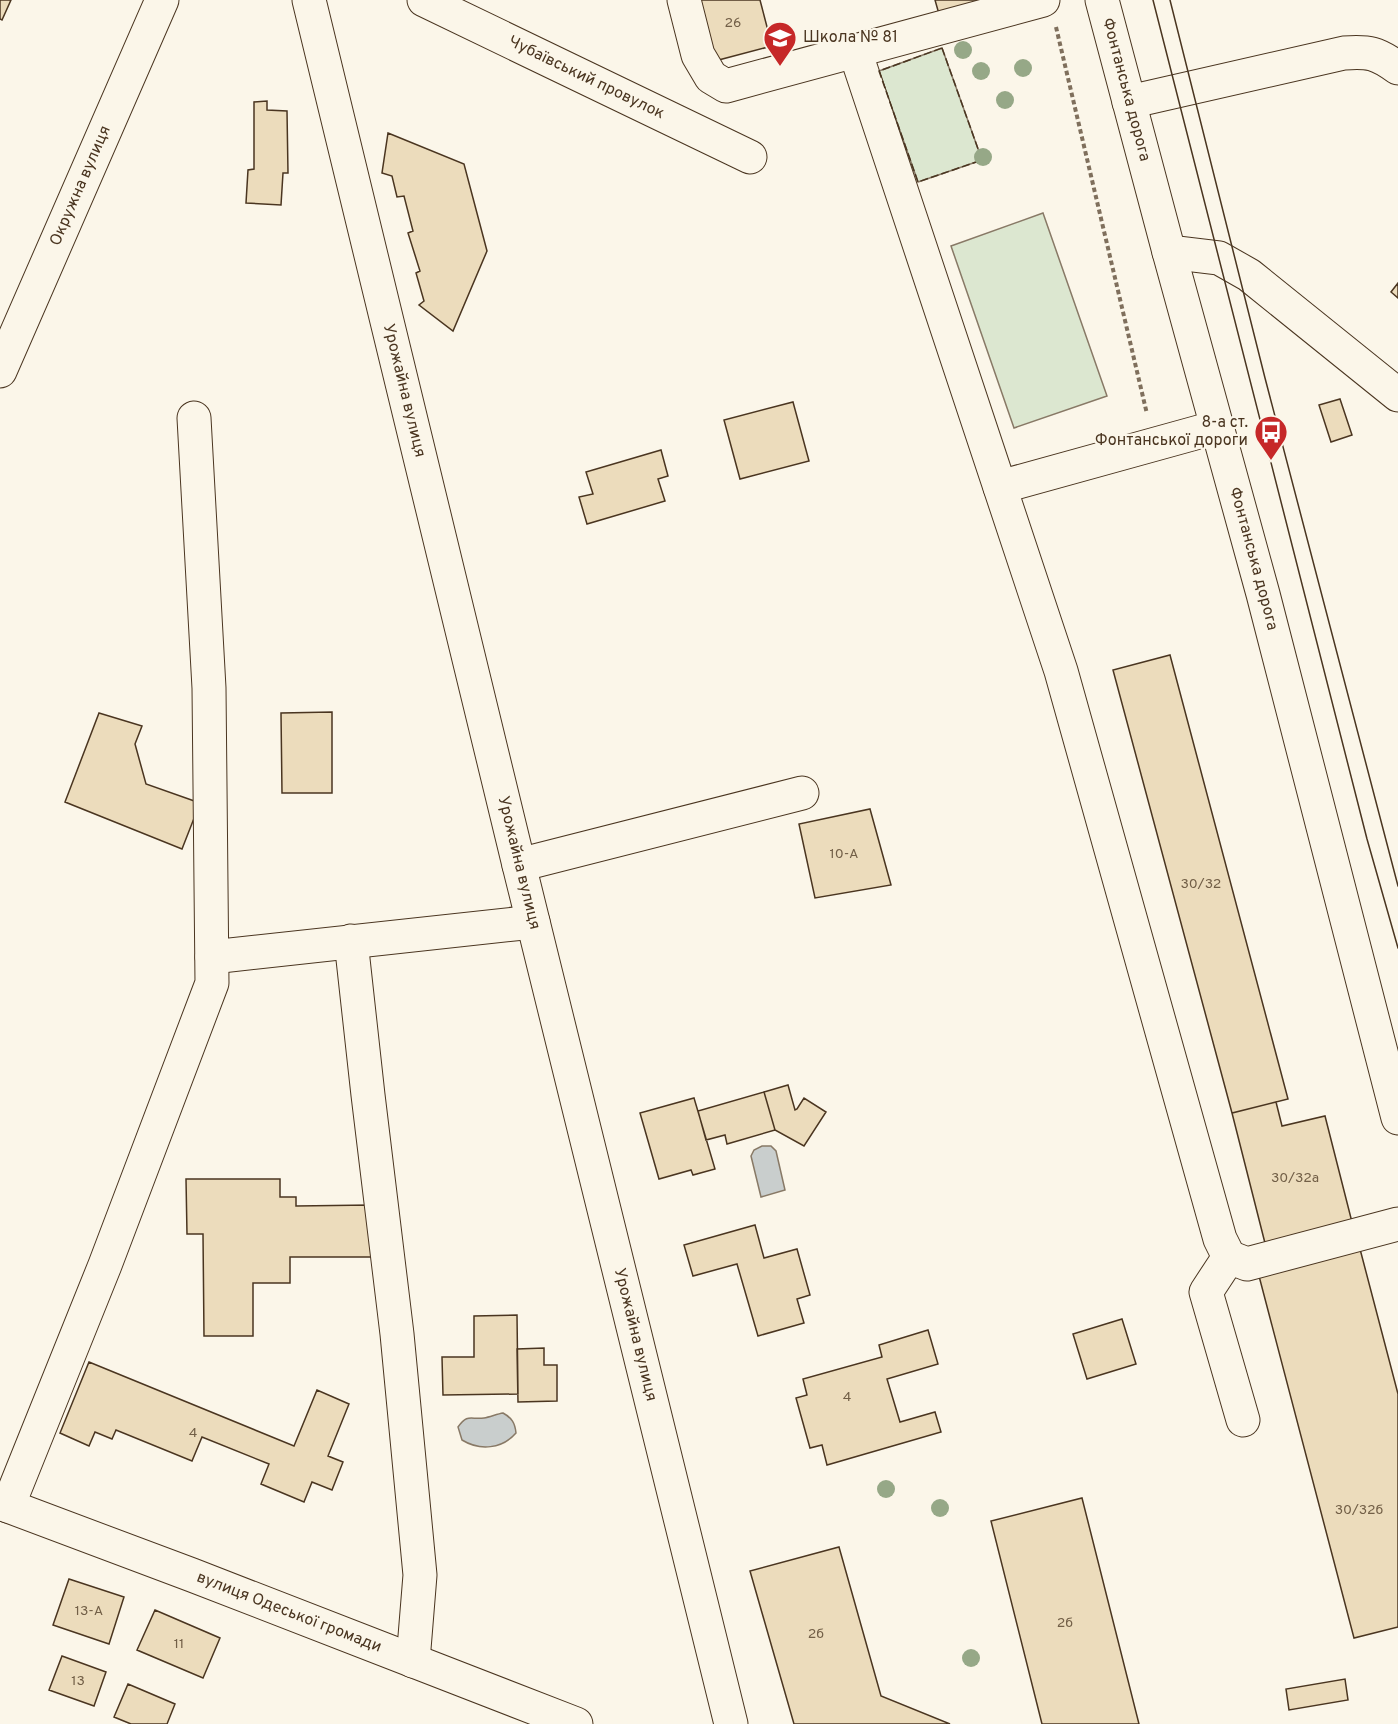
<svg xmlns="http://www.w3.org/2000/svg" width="1398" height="1724" font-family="Overpass,sans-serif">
	<rect width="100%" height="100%" fill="#fbf6e9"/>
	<path fill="#dce7d0" stroke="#887966" stroke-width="1.5" d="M942 48 982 160 918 182 879 71Z
		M1043 213 1107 396 1014 428 951 246Z"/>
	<path fill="#c9cecd" stroke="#887966" stroke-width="1.5" d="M762 1146H771L776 1151 785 1190 761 1197 751 1156 754 1150Z
		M503 1413C512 1418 515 1423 516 1433 502 1449 480 1451 462 1440L458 1427C468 1413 471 1420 484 1418 490 1417 497 1414 503 1413Z"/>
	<path fill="#ecdcbc" stroke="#4a3520" stroke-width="1.5" d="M0 0H11L2 20 0 19Z
		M695 0H760L772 46 711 62Z
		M935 0H996L939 14Z
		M267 101V110L287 111 288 173H283L281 205 246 203 248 170 254 169V102Z
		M388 133 464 164 487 251 453 331 419 305 424 301 416 273 420 271 408 233 413 231 404 196 397 197 392 176 382 173Z
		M1398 283V298L1391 292Z
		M1340 399 1352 435 1331 442 1319 405Z
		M793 402 809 461 740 479 724 420Z
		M661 450 668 476 658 479 665 501 587 524 579 497 593 494 586 472Z
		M1170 655 1288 1099 1232 1113 1113 670Z
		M332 712V793H282L281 713Z
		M99 713 142 726 135 744 146 784 200 803 182 849 65 802Z
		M870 809 891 885 815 898 799 824Z
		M788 1085 795 1110 797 1109 804 1098 826 1112 804 1146 775 1130 764 1092Z
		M764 1092 775 1130 727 1144 725 1135 706 1140 698 1111Z
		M694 1098 715 1169 693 1175 691 1170 659 1179 640 1113Z
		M1276 1102 1282 1126 1325 1116 1354 1230 1267 1251 1232 1113Z
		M186 1179H280V1197H296V1206L371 1205V1257H290V1283H253V1336H204L203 1234H187Z
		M755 1225 764 1258 797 1249 810 1295 797 1299 804 1323 758 1336 737 1264 693 1276 684 1245Z
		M1360 1249 1398 1394V1627L1354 1638 1259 1276Z
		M517 1315 518 1394 443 1395 442 1357H474V1316Z
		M1122 1319 1136 1364 1087 1379 1073 1334Z
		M928 1330 938 1364 887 1379 900 1422 935 1412 941 1432 827 1465 822 1445 810 1448 796 1398 807 1395 803 1379 882 1357 879 1345Z
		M544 1348V1365H557V1401L518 1402 517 1349Z
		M89 1362 294 1446 317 1390 349 1404 328 1456 343 1462 332 1490 312 1482 304 1502 261 1484 269 1464 202 1437 192 1461 116 1430 112 1439 95 1432 89 1446 60 1433Z
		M1082 1498 1139 1724H1042L991 1521Z
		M839 1547 881 1696 950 1724H794L750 1571Z
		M69 1579 124 1597 109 1644 53 1625Z
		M155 1610 220 1638 203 1678 137 1650Z
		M62 1656 106 1672 94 1706 49 1690Z
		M1345 1679 1348 1700 1289 1710 1286 1689Z
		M128 1684 175 1704 167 1724H131L114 1717Z"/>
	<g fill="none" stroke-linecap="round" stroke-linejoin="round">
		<defs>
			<g id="minor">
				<path id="s1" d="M309 0 519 865 731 1724"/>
				<path id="s2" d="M424 0 750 157"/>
				<path d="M684 0 698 55 711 77 726 86 1043 0"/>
				<path d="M855 51 1061 671 1220 1239 1229 1257 1247 1264 1398 1224"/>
				<path d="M1129 102 1344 53C1369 51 1377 53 1398 68"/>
				<path d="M1169 252 1219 258 1249 275 1398 395"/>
				<path id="s3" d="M0 371 162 0"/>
				<path d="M1000 487 1217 427"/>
				<path d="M519 865 802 793"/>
				<path d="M351 941 368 1095 397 1334 420 1575 413 1661"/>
				<path d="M212 957 533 922"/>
				<path d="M1229 1257 1206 1292 1243 1420"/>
				<path id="s4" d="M0 1503 192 1575 576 1724"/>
				<path d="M8 1506 105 1265 212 983 209 688 194 418"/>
			</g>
			<g id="major">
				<path id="s5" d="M1102 0 1169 252 1263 594 1398 1118"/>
			</g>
		</defs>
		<use href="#minor" stroke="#4a3520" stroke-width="35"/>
		<use href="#major" stroke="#4a3520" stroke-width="35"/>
		<path stroke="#7f6f5c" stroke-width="4" stroke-dasharray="4.5 3" stroke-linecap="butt" d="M1056 27 1147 414"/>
		<use href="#minor" stroke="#fbf6e9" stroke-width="33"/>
		<use href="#major" stroke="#fbf6e9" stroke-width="33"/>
		<path stroke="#4a3520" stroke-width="1.5" d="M1153 0 1367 839 1398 948
			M1170 0 1265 378 1398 886"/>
		<path stroke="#4a3520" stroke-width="1.5" stroke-dasharray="8 3" stroke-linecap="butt" d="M942 48 982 160 918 182 879 71Z"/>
	</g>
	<g fill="#96a887">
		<circle cx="963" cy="50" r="9"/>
		<circle cx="1023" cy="68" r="9"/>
		<circle cx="981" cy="71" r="9"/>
		<circle cx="1005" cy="100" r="9"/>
		<circle cx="983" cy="157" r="9"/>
		<circle cx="886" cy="1489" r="9"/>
		<circle cx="940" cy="1508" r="9"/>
		<circle cx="971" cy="1658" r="9"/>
	</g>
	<defs>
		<symbol id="school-pin" viewBox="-11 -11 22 30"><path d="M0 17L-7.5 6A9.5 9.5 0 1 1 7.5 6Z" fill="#c62828" stroke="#fbf6e9"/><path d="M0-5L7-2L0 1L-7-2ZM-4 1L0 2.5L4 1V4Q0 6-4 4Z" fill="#fff"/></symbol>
		<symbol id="bus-pin" viewBox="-11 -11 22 30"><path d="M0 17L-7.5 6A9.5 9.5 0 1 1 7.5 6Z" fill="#c62828" stroke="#fbf6e9"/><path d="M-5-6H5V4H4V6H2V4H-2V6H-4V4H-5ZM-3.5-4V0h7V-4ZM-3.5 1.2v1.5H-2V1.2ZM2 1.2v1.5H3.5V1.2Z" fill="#fff"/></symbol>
	</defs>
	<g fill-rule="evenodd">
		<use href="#school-pin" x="761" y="19" width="38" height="52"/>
		<use href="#bus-pin" x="1252" y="413" width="38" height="52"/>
	</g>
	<g text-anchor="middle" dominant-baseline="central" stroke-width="4.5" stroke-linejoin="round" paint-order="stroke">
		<g font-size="14" fill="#725f47">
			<text x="733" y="23">26</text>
			<text x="844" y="854">10-А</text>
			<text x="1201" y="884">30/32</text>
			<text x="1295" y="1178">30/32а</text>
			<text x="847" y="1397">4</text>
			<text x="193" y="1433">4</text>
			<text x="1359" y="1510">30/32б</text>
			<text x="89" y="1611">13-А</text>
			<text x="1065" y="1623">2б</text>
			<text x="816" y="1634">2б</text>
			<text x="179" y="1644">11</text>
			<text x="78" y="1681">13</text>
		</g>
		<g font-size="16" fill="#4a3520" stroke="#fbf6e9" text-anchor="start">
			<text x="803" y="38">Школа № 81</text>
			<text x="1248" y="423" text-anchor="end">8-а ст.<tspan x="1248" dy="18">Фонтанської дороги</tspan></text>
		</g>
		<g font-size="16" fill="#4a3520" stroke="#fbf6e9">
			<text stroke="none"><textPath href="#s2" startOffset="180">Чубаївський провулок</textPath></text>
			<text stroke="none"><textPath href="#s5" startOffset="93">Фонтанська дорога</textPath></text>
			<text stroke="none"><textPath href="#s3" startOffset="202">Окружна вулиця</textPath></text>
			<text stroke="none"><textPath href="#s1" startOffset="402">Урожайна вулиця</textPath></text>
			<text stroke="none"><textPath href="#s5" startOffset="579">Фонтанська дорога</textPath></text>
			<text stroke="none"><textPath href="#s1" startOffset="888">Урожайна вулиця</textPath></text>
			<text stroke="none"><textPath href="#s1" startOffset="1374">Урожайна вулиця</textPath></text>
			<text stroke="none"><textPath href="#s4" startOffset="309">вулиця Одеської громади</textPath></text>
		</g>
	</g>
</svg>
